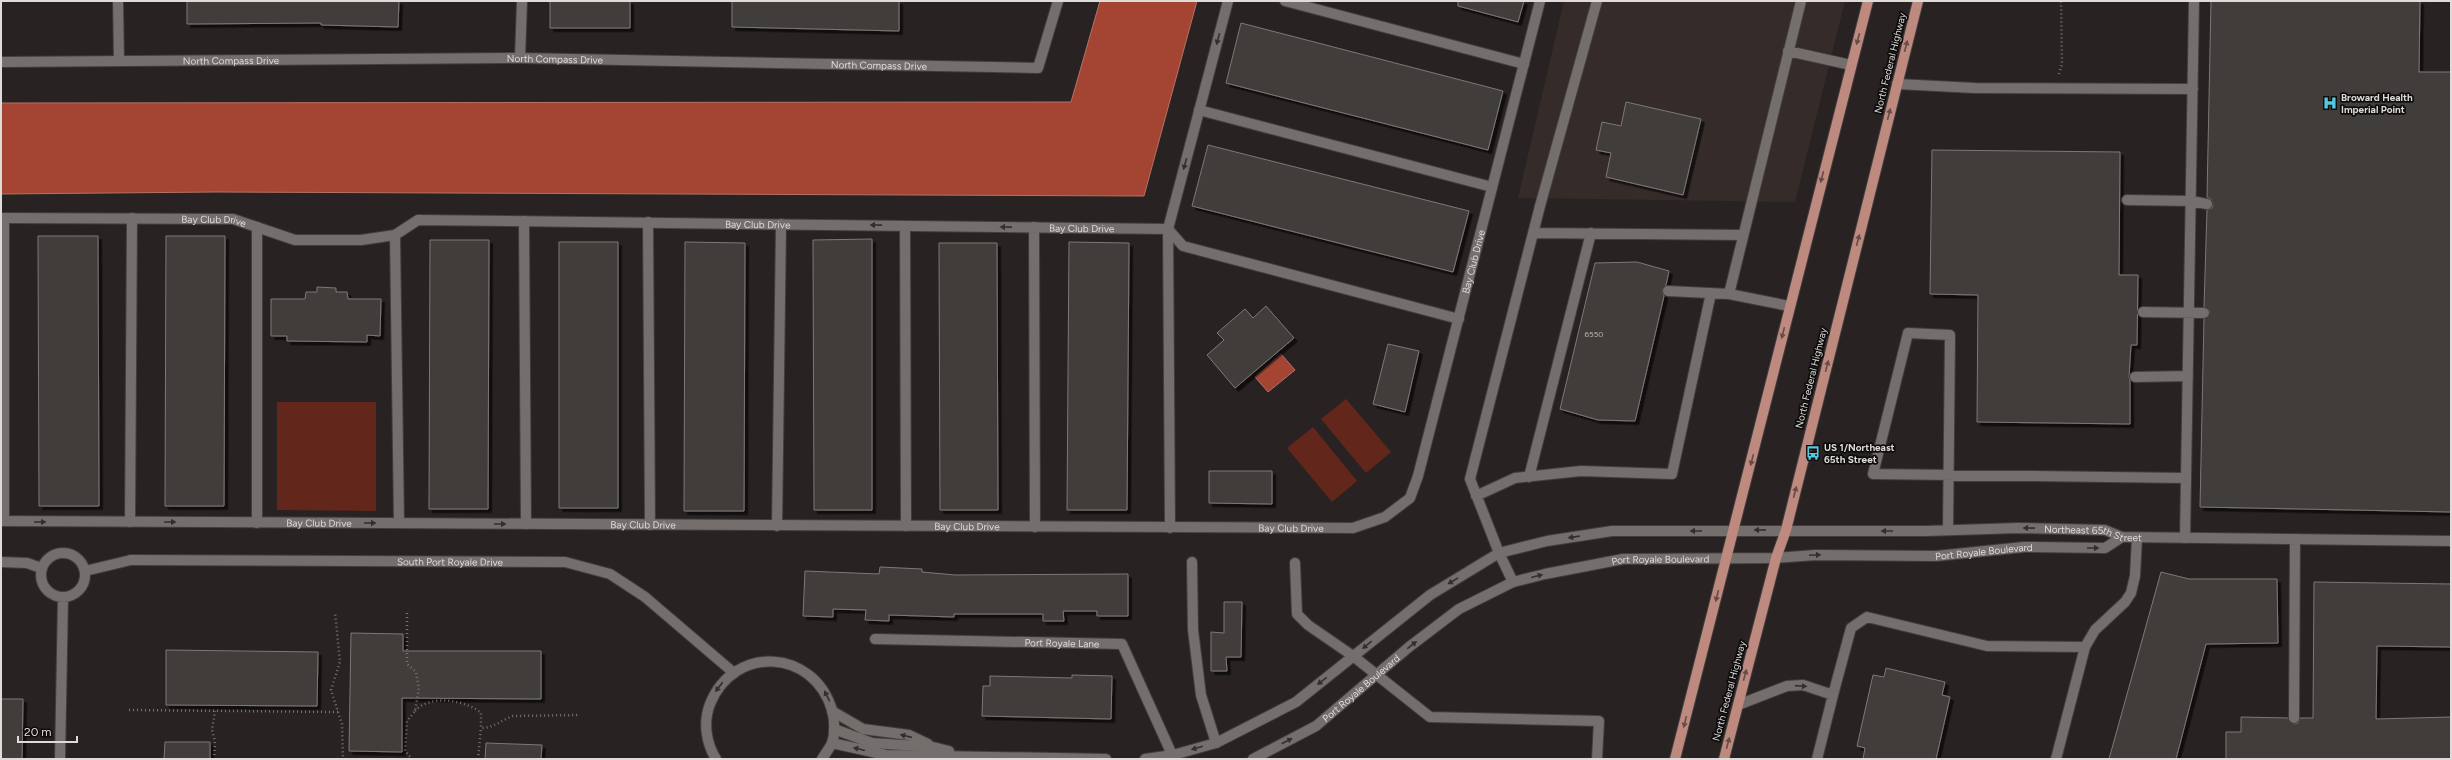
<svg xmlns="http://www.w3.org/2000/svg" width="2452" height="760" font-family="Figtree,sans-serif">
	<defs>
		<filter id="shadow"><feDropShadow dx="3.5" dy="3.5" stdDeviation="0" flood-color="#0009"/></filter>
	</defs>
	<rect width="100%" height="100%" fill="#282322"/>
	<path fill="#352b29" d="M1564 1H1845L1795 202 1518 198Z"/>
	<path fill="#62261b" d="M1346 399 1391 452 1366 473 1321 419Z
		M277 402H376V511L277 510Z
		M1313 427 1357 481 1332 502 1287 448Z"/>
	<path fill="#a44533" stroke="#b57265" d="M1100 1H1197L1144 196 216 192 1 194V103L1071 102Z
		M1281 354 1295 370 1268 392 1255 377Z"/>
	<path fill="#413c3b" stroke="#7e7877" filter="url(#shadow)" d="M187 1H399L398 27 321 25V23L187 24Z
		M550 1H630V28H550Z
		M732 1H899V31L732 27Z
		M1458 1H1524L1518 22 1458 6Z
		M2211 1H2420L2419 72H2451V512L2200 507 2204 319 2210 313 2209 310 2204 307 2207 210 2212 208 2213 205 2211 199 2207 197Z
		M1241 23 1503 91 1488 150 1226 83Z
		M1626 102 1701 119 1683 195 1606 177 1611 153 1596 150 1602 122 1621 126Z
		M1208 145 1469 211 1453 272 1192 206Z
		M1932 150 2120 152 2119 275H2138L2137 345H2131L2129 377 2130 381V424L1977 422 1978 295 1930 294Z
		M38 236H98L99 506H39Z
		M166 236H225L224 506H165Z
		M872 239V510H814L813 240Z
		M430 240H489L488 509H429Z
		M559 242H618V508H559Z
		M685 242 745 243 744 511H684Z
		M1069 242 1129 243 1127 510H1067Z
		M939 243H997L998 510H940Z
		M1637 262 1669 271 1666 285 1662 290 1664 296 1635 421 1598 420 1560 409 1595 263Z
		M317 287 336 288V292H347L348 299H381L380 336 367 335V342L287 341V336H271V299H305L306 292H317Z
		M1266 306 1294 338 1235 388 1207 355 1224 340 1217 333 1245 309 1253 318Z
		M1388 344 1419 351 1405 412 1373 404Z
		M1209 471H1272V504L1209 503Z
		M880 567 922 569V572L955 575 1128 574V616H1097V611H1063L1064 621H1043V614H954V617L889 615V621L865 620 866 610 833 609V617L803 616 805 571 879 574Z
		M2161 572 2189 579H2277L2278 643 2206 644 2176 759H2109Z
		M2314 582 2451 584V647L2377 646 2376 719 2451 717V759H2226V732H2241V717L2288 718 2294 724 2298 723 2300 718H2313Z
		M1224 602H1242L1241 657H1226L1227 671H1211V632L1224 633Z
		M351 633 403 634V651H541V699L402 698V752L349 751Z
		M166 650 318 652 317 706 166 705Z
		M1886 668 1945 682 1942 695 1950 697 1936 759H1863L1865 748 1857 746 1873 675 1884 677Z
		M1072 675 1112 676 1111 719 982 716 983 686H990V676L1072 678Z
		M1 699H23L22 759H1Z
		M165 742H210V759H164Z
		M486 743 542 745 541 759H485Z"/>
	<g fill="none" stroke-linecap="round" stroke-linejoin="round">
		<defs>
			<path id="service" d="M1285 1 1524 64
				M1788 51 1851 65
				M1897 84 1975 88 2193 89
				M1199 110 1492 187
				M2127 200 2191 201 2207 204
				M4 218V521
				M524 221 526 524
				M648 222 650 525
				M905 226 906 526
				M1034 227 1035 527
				M1168 229 1183 246 1459 319
				M1168 229 1170 528
				M1534 233 1743 235
				M395 235 399 523
				M1668 291 1729 294 1789 306
				M1729 294 1801 1
				M2143 312 2204 313
				M2135 377 2188 376
				M1529 477 1591 233
				M1476 496 1515 478 1581 471 1672 474 1711 293
				M130 522 132 218
				M257 523V227
				M777 526 781 224
				M1948 530 1950 335 1908 333 1873 474 2186 478
				M2185 538 2194 1
				M41 575a22 22 0 1 1 44 0a22 22 0 1 1-44 0Z
				M1 562 27 563 41 568
				M1192 562 1193 630 1201 695 1216 743
				M1295 563 1297 614 1308 625 1353 656 1430 717 1599 721 1597 759
				M85 571 131 560
				M1513 582 1499 553 1470 479 1540 206 1597 1
				M1833 695 1851 628 1867 617 1987 646 2085 647
				M1738 705 1787 686 1803 685 1833 695 1817 759
				M2294 718 2295 539
				M60 759 63 597
				M2056 759 2085 647 2095 630 2125 602 2131 593 2135 576 2137 538"/>
			<g id="minor">
				<path d="M118 1 119 61"/>
				<path d="M520 58 522 1"/>
				<path id="s1" d="M1 62 520 58 1038 68 1058 1"/>
				<path id="s2" d="M1 218 233 219 295 240H361L395 235 418 220 1168 229 1228 1"/>
				<path id="s3" d="M1 521 1353 528 1385 517 1410 498 1418 476 1540 1"/>
				<path id="s4" d="M131 560 565 562 610 574 645 597 734 673"/>
				<path id="s5" d="M875 639 1122 644 1174 759"/>
				<path d="M832 711 863 729 909 735 928 744"/>
				<path d="M834 729 872 743 933 747 949 751"/>
				<path d="M832 743 886 755 1106 759"/>
				<path d="M716 759C706 743 703 722 710 704 734 644 814 649 832 710 835 720 835 734 832 743 829 749 825 754 822 759"/>
				<path id="s6" d="M1145 759 1173 755 1216 743 1296 702 1430 595 1499 553 1547 541 1612 531H1926L2018 528 2105 530 2122 537 2451 541"/>
				<path id="s7" d="M1253 759 1316 726 1409 647 1459 609 1513 582 1545 574 1623 559 1776 558 1816 555 1936 556 2024 547 2105 548 2122 537"/>
			</g>
			<path id="primary" d="M1675 759 1868 1
				M1724 759 1776 558 1786 530 1918 1"/>
		</defs>
		<use href="#service" stroke="#413e3d" stroke-width="12"/>
		<use href="#minor" stroke="#413e3d" stroke-width="12"/>
		<use href="#primary" stroke="#413e3d" stroke-width="12"/>
		<path stroke="#777372" stroke-width="2.5" stroke-dasharray="1 3" stroke-linecap="butt" d="M2059 74 2062 64 2061 1
			M407 613V664L416 672 419 688 415 711 407 721 405 751 412 759
			M129 710 338 712 331 690 340 662 335 612
			M415 711C430 694 466 700 481 713V728C493 728 502 720 513 716L579 715
			M338 712 342 724 343 759
			M214 759 215 741 212 730 215 711
			M478 759 481 728"/>
		<use href="#service" stroke="#746e6d" stroke-width="10"/>
		<use href="#minor" stroke="#746e6d" stroke-width="10"/>
		<use href="#primary" stroke="#be8a7f" stroke-width="10"/>
	</g>
	<defs><path id="oneway-solid" d="M-6-.8H1V-3.2L6.5 0L1 3.2V.8H-6Z"/></defs>
	<g fill="#322f2e">
		<use href="#oneway-solid" transform="translate(1218 39) rotate(105)"/>
		<use href="#oneway-solid" transform="translate(1185 164) rotate(105)"/>
		<use href="#oneway-solid" transform="translate(876 225) rotate(-179)"/>
		<use href="#oneway-solid" transform="translate(1006 227) rotate(-179)"/>
		<use href="#oneway-solid" transform="translate(40 522)"/>
		<use href="#oneway-solid" transform="translate(170 522)"/>
		<use href="#oneway-solid" transform="translate(370 523)"/>
		<use href="#oneway-solid" transform="translate(500 524)"/>
		<use href="#oneway-solid" transform="translate(2029 528) rotate(-179)"/>
		<use href="#oneway-solid" transform="translate(1760 530) rotate(179)"/>
		<use href="#oneway-solid" transform="translate(1696 531) rotate(180)"/>
		<use href="#oneway-solid" transform="translate(1887 531) rotate(-180)"/>
		<use href="#oneway-solid" transform="translate(1574 537) rotate(171)"/>
		<use href="#oneway-solid" transform="translate(2093 548)"/>
		<use href="#oneway-solid" transform="translate(1815 555) rotate(-2)"/>
		<use href="#oneway-solid" transform="translate(1537 576) rotate(-14)"/>
		<use href="#oneway-solid" transform="translate(1453 581) rotate(149)"/>
		<use href="#oneway-solid" transform="translate(1367 645) rotate(141)"/>
		<use href="#oneway-solid" transform="translate(1412 645) rotate(-38)"/>
		<use href="#oneway-solid" transform="translate(1322 681) rotate(142)"/>
		<use href="#oneway-solid" transform="translate(1801 686) rotate(4)"/>
		<use href="#oneway-solid" transform="translate(719 687) rotate(127)"/>
		<use href="#oneway-solid" transform="translate(827 696) rotate(-117)"/>
		<use href="#oneway-solid" transform="translate(906 736) rotate(-167)"/>
		<use href="#oneway-solid" transform="translate(1287 741) rotate(-28)"/>
		<use href="#oneway-solid" transform="translate(1197 748) rotate(164)"/>
		<use href="#oneway-solid" transform="translate(859 749) rotate(-166)"/>
	</g>
	<g fill="#664c46">
		<use href="#oneway-solid" transform="translate(1858 39) rotate(105)"/>
		<use href="#oneway-solid" transform="translate(1906 46) rotate(-76)"/>
		<use href="#oneway-solid" transform="translate(1889 114) rotate(-76)"/>
		<use href="#oneway-solid" transform="translate(1822 177) rotate(105)"/>
		<use href="#oneway-solid" transform="translate(1858 240) rotate(-76)"/>
		<use href="#oneway-solid" transform="translate(1783 333) rotate(104)"/>
		<use href="#oneway-solid" transform="translate(1827 366) rotate(-76)"/>
		<use href="#oneway-solid" transform="translate(1752 460) rotate(104)"/>
		<use href="#oneway-solid" transform="translate(1795 492) rotate(-76)"/>
		<use href="#oneway-solid" transform="translate(1717 596) rotate(104)"/>
		<use href="#oneway-solid" transform="translate(1745 675) rotate(-75)"/>
		<use href="#oneway-solid" transform="translate(1685 722) rotate(104)"/>
		<use href="#oneway-solid" transform="translate(1728 743) rotate(-75)"/>
	</g>
	<defs>
		<symbol id="hospital-bare" viewBox="-9 -9 18 18"><path d="M-5-5h3v3.5h4V-5h3V5h-3V1.5h-4V5h-3Z" fill="#56c9e0" stroke="#0f0d0c" stroke-width="2.5" paint-order="stroke"/></symbol>
		<symbol id="bus-bare" viewBox="-9 -9 18 18"><path d="M-5-6H5V4H4V6H2V4H-2V6H-4V4H-5ZM-3.5-4V0h7V-4ZM-3.5 1.2v1.5H-2V1.2ZM2 1.2v1.5H3.5V1.2Z" fill="#56c9e0" stroke="#0f0d0c" stroke-width="2.5" paint-order="stroke"/></symbol>
	</defs>
	<g fill-rule="evenodd">
		<use href="#hospital-bare" x="2320" y="93" width="20" height="20"/>
		<use href="#bus-bare" x="1803" y="443" width="20" height="20"/>
	</g>
	<g text-anchor="middle" dominant-baseline="central" stroke-width="3.5" stroke-linejoin="round" paint-order="stroke">
		<g font-size="8" fill="#b7b3b2">
			<text x="1594" y="334">6550</text>
		</g>
		<g font-size="10" fill="#dedbda" stroke="#0f0d0c">
			<text stroke="none"><textPath href="#s1" startOffset="554">North Compass Drive</textPath></text>
			<text stroke="none"><textPath href="#s1" startOffset="230">North Compass Drive</textPath></text>
			<text transform="translate(1890 63) rotate(-76)">North Federal Highway</text>
			<text stroke="none"><textPath href="#s1" startOffset="878">North Compass Drive</textPath></text>
			<text stroke="none"><textPath href="#s2" startOffset="213">Bay Club Drive</textPath></text>
			<text stroke="none"><textPath href="#s2" startOffset="765">Bay Club Drive</textPath></text>
			<text stroke="none"><textPath href="#s2" startOffset="1089">Bay Club Drive</textPath></text>
			<text stroke="none"><textPath href="#s3" startOffset="1662">Bay Club Drive</textPath></text>
			<text transform="translate(1811 378) rotate(-76)">North Federal Highway</text>
			<text stroke="none"><textPath href="#s3" startOffset="318">Bay Club Drive</textPath></text>
			<text stroke="none"><textPath href="#s3" startOffset="642">Bay Club Drive</textPath></text>
			<text stroke="none"><textPath href="#s3" startOffset="966">Bay Club Drive</textPath></text>
			<text stroke="none"><textPath href="#s3" startOffset="1290">Bay Club Drive</textPath></text>
			<text stroke="none"><textPath href="#s6" startOffset="1012">Northeast 65th Street</textPath></text>
			<text stroke="none"><textPath href="#s7" startOffset="790">Port Royale Boulevard</textPath></text>
			<text stroke="none"><textPath href="#s7" startOffset="466">Port Royale Boulevard</textPath></text>
			<text stroke="none"><textPath href="#s4" startOffset="319">South Port Royale Drive</textPath></text>
			<text stroke="none"><textPath href="#s5" startOffset="187">Port Royale Lane</textPath></text>
			<text stroke="none"><textPath href="#s7" startOffset="130">Port Royale Boulevard</textPath></text>
			<text transform="translate(1729 691) rotate(-75)">North Federal Highway</text>
		</g>
		<g font-size="10" font-weight="bold" fill="#dedbda" stroke="#0f0d0c" text-anchor="start">
			<text x="2341" y="97">Broward Health<tspan x="2341" dy="12">Imperial Point</tspan></text>
			<text x="1824" y="447">US 1/Northeast<tspan x="1824" dy="12">65th Street</tspan></text>
		</g>
	</g>
	<rect width="2452" height="760" fill="none" stroke="#dedbda" stroke-width="4"/>
	<path d="M18 736v6h59v-6" fill="none" stroke="#dedbda" stroke-width="2"/>
	<text x="24" y="736" font-size="12" fill="#dedbda" stroke="#0f0d0c" stroke-width="3" paint-order="stroke">20 m</text>
</svg>
